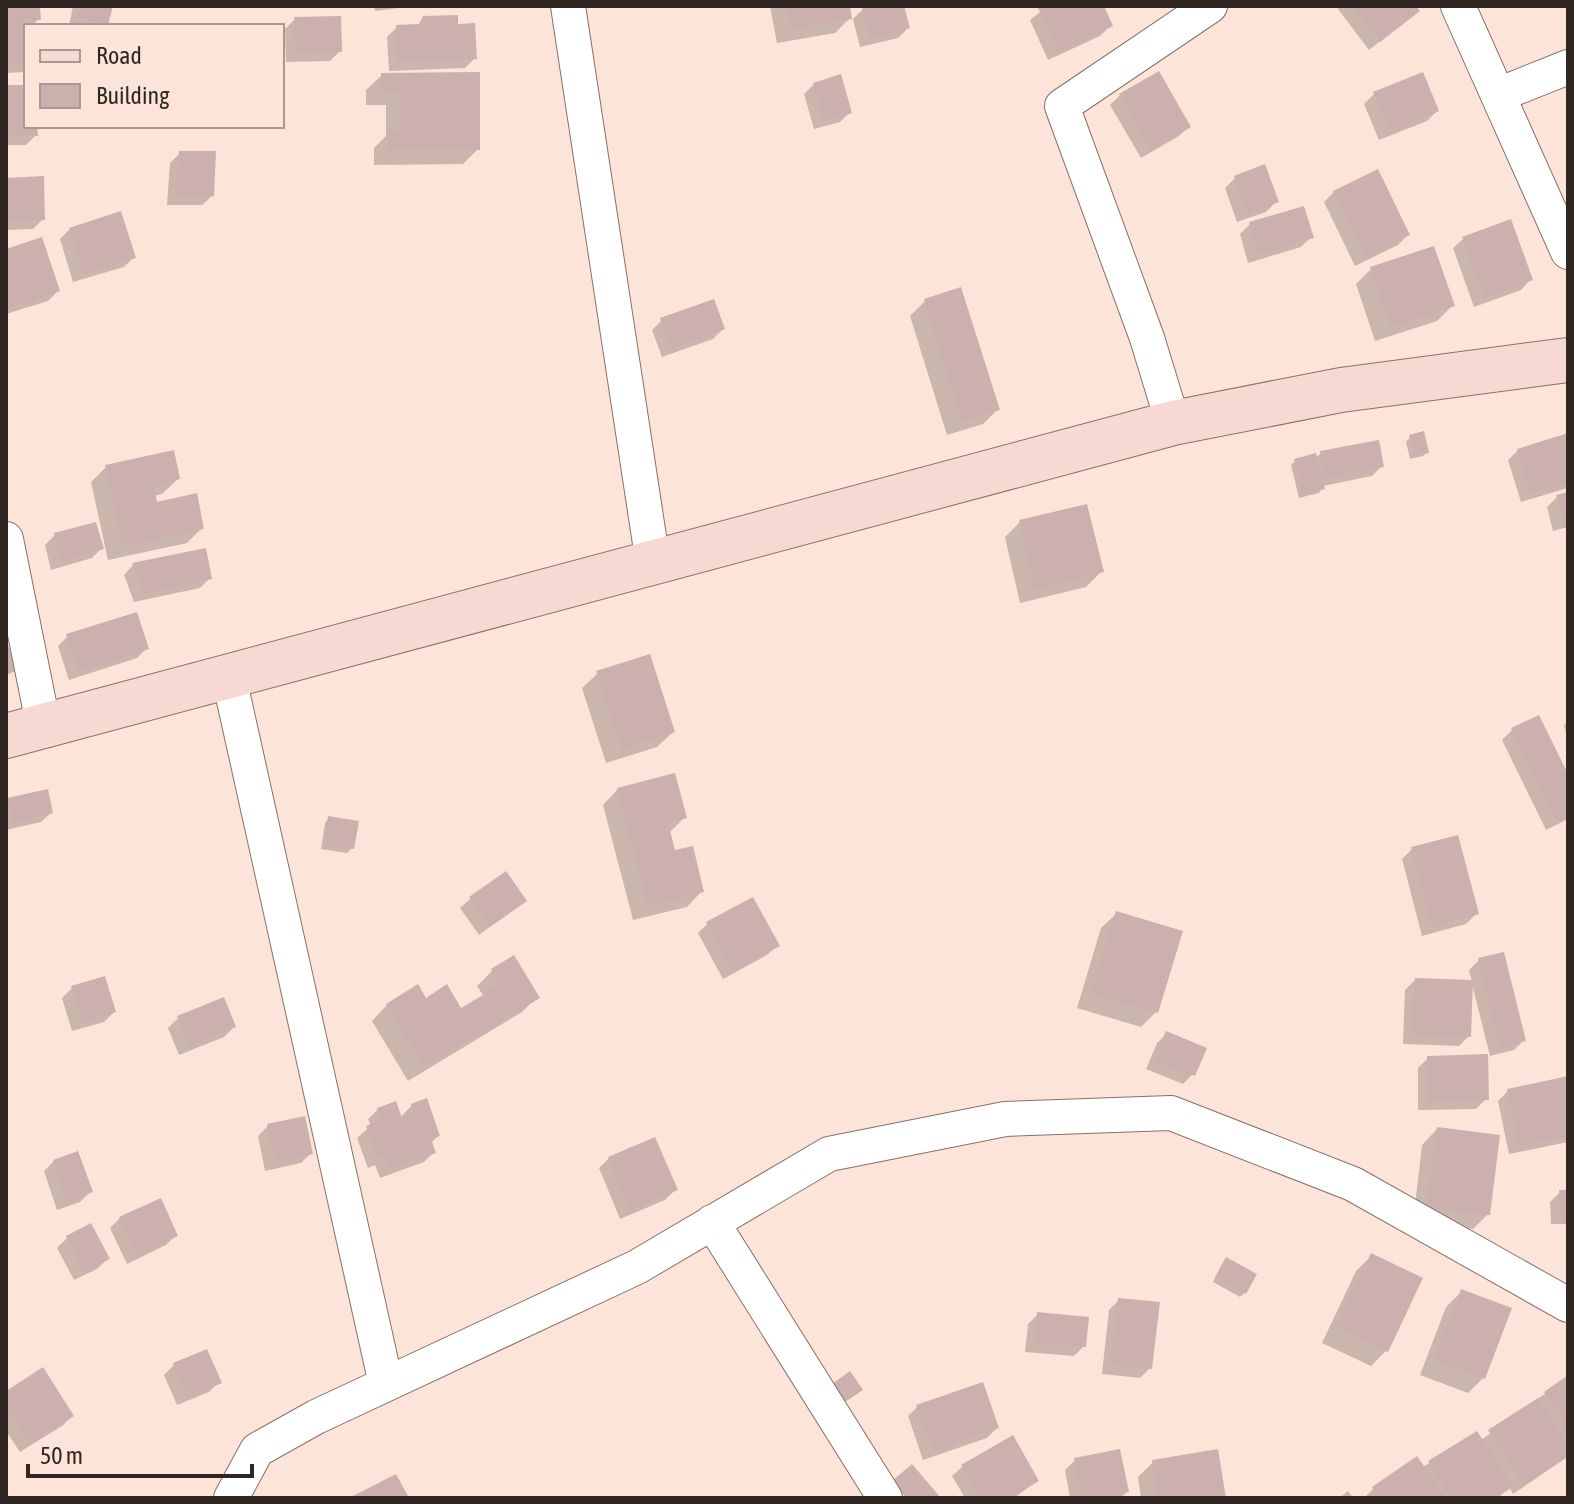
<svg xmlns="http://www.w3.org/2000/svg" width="1574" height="1504" font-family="'Asap Condensed',sans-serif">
	<rect width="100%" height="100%" fill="#fde4d9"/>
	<path fill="#0003" d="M6 6H38L39 19 31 26 22 29 23 43H26L25 72 6 73Z
		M73 6H111L106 24 104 26H69Z
		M374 6H415L375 11Z
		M770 6H848L850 18 835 33 777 43Z
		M875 6H902L908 28 898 38 860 47 853 19 863 9Z
		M1048 6H1102L1110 26 1100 36 1048 60 1030 20Z
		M1341 6H1414L1418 11 1369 50 1338 9Z
		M424 18 475 58 465 68 389 71 387 37 397 27 417 26Z
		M295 19 340 51 330 61 286 62 285 29Z
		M159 23V26H126Z
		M382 75 478 149 463 164 374 165V148L386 136V105H366V90Z
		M814 84 850 112 840 122 814 129 804 94Z
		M6 87H26V126H35L36 135 26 145H6Z
		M1374 94 1437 111 1427 121 1379 140 1364 104Z
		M1120 95 1189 126 1179 136 1141 158 1110 105Z
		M180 153 212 196 202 205H167L170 163Z
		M1235 178 1276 202 1266 212 1237 222 1225 188Z
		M6 179 43 219 33 229 6 230Z
		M1334 192 1408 235 1398 245 1355 266 1324 202Z
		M1303 208 1311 237 1301 247 1248 263 1240 234 1250 224Z
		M70 229 134 257 124 267 73 282 60 239Z
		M1463 239 1530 280 1521 290 1474 307 1453 248Z
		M6 251 58 291 48 301 6 314Z
		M1372 268 1452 306 1437 321 1375 341 1356 284Z
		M925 301 998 409 983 424 947 435 910 316Z
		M662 320 723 329 713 339 662 357 652 330Z
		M1568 435V488L1521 502 1508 460 1518 450Z
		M1410 437 1427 452 1423 456 1410 459 1406 442Z
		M1321 453 1382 466 1372 476 1323 486 1319 493 1299 498 1291 465 1295 461 1315 459Z
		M106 467 178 479 162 494 154 496 155 504 202 528 187 543 108 560 91 482Z
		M1568 494V527L1553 531 1547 507 1557 497Z
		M1020 522 1101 572 1086 587 1020 603 1005 537Z
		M55 535 102 548 92 558 51 570 45 545Z
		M133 565 210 578 200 588 134 602 124 575Z
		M68 636 147 648 137 658 69 680 58 646Z
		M598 673 673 732 657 747 606 763 582 688Z
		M1568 721V740L1564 725Z
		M1512 730 1568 778V819L1546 830 1502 740Z
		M618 789 685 817 669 833 674 853 702 891 687 907 633 920 603 805Z
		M8 800 51 813 41 822 6 830Z
		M329 818 352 848 347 853 321 849 325 823Z
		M1412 849 1476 914 1466 924 1422 936 1402 859Z
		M470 899 524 901 479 935 460 908Z
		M1117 913 1156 1012 1141 1027 1077 1008 1101 928Z
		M708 923 777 946 767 955 723 979 698 933Z
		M1479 960 1524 1040 1514 1050 1490 1056 1472 984 1469 1036 1459 1046 1403 1044 1405 990 1415 980 1472 982 1469 970Z
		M492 971 537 997 522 1012 408 1081 372 1021 387 1005 425 1000 461 1010 484 997 477 986Z
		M72 988 114 1012 104 1022 72 1031 62 998Z
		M178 1018 234 1027 224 1037 179 1055 168 1028Z
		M1167 1033 1193 1074 1183 1084 1146 1069 1157 1043Z
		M1428 1058 1486 1099 1476 1109 1418 1110V1068Z
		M1568 1078V1142L1509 1154 1498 1101 1508 1091Z
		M412 1105 438 1136 431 1143 434 1152 424 1162 380 1178 375 1165 368 1168 357 1138 371 1126 368 1119 378 1109 400 1118Z
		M268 1126 311 1153 301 1163 265 1171 258 1136Z
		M1437 1129 1488 1214 1473 1229 1413 1222 1422 1145Z
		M609 1158 675 1190 665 1200 620 1219 599 1168Z
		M54 1161 90 1192 80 1202 57 1210 44 1171Z
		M1560 1192H1568V1224H1551L1550 1202Z
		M120 1218 176 1235 166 1245 127 1264 110 1228Z
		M67 1238 107 1259 97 1269 74 1280 57 1248Z
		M1371 1256 1387 1350 1371 1366 1322 1343 1356 1271Z
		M1222 1264 1245 1292 1240 1297 1213 1282Z
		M1461 1292 1483 1378 1468 1393 1420 1375 1446 1307Z
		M1119 1300 1150 1368 1140 1378 1102 1374 1109 1310Z
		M1038 1314 1084 1346 1074 1356 1025 1352 1028 1324Z
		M174 1365 219 1382 209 1392 177 1405 164 1375Z
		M1568 1377V1460L1566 1458 1513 1494 1509 1487 1498 1498H1364L1373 1489 1481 1440Z
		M6 1394 72 1416 62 1426 20 1452 6 1431Z
		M918 1406 997 1428 987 1438 923 1460 908 1416Z
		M1075 1460 1127 1492 1120 1498H1070L1065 1470Z
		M1153 1462 1224 1498H1141L1138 1477Z
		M962 1467 1037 1481 1014 1498H965L952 1476Z
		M1348 1491 1353 1498H1339Z"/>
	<path fill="#cbb0ad" d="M6 6H40L41 20H24L26 64H6Z
		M80 6H113L108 25 77 17Z
		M787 6H850L852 19 792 29Z
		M904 6 910 28 870 38 862 7Z
		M1043 6H1104L1113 26 1058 51 1038 8Z
		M1353 6H1416L1420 11 1380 42Z
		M458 15V24L475 23 477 59 398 62 396 25 419 24 423 16Z
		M341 16 342 52 295 53 294 17Z
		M1159 71 1191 127 1151 150 1119 94Z
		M480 72V150H389L388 131H400V91H381V73Z
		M1423 72 1439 111 1390 132 1373 92Z
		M841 74 852 113 824 121 813 83Z
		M6 85H26V126H37L38 136H6Z
		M179 151H216L214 196H176Z
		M1265 164 1279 202 1247 214 1234 176Z
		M1378 169 1410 235 1366 257 1333 191Z
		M44 176 45 220 6 222V178Z
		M1304 206 1314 238 1258 254 1249 222Z
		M121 211 136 258 83 274 69 228Z
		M1511 219 1533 280 1484 298 1462 237Z
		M42 237 60 291 10 308 6 296V249Z
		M1434 246 1455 306 1391 327 1370 267Z
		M961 287 1000 410 962 421 924 299Z
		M714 299 725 329 672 349 660 318Z
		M1424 431 1429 453 1414 456 1409 435Z
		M1568 433V482L1530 494 1517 449Z
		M1379 440 1384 467 1324 478 1320 451Z
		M174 450 180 479 154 485 157 502 197 493 204 529 123 546 105 465Z
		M1316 453 1325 489 1303 495 1294 459Z
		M1568 492V521L1563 522 1556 495Z
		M1087 504 1104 572 1035 589 1019 520Z
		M96 522 104 549 61 561 54 533Z
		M206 548 212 579 144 593 132 563Z
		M137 612 149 649 79 671 66 634Z
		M6 640 18 670 6 675Z
		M650 654 675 732 621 749 596 671Z
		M1539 715 1568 774V816L1557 821 1511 728Z
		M675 773 687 818 668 823 675 850 693 846 704 892 648 906 617 788Z
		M48 789 53 813 12 822 7 798Z
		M328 816 359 821 354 849 324 845Z
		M1458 835 1479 914 1432 927 1411 847Z
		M506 871 527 901 490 927 469 897Z
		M753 897 780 946 733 971 706 922Z
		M1116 911 1183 931 1158 1013 1091 993Z
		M1504 952 1526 1041 1500 1048 1478 958Z
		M514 955 540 998 424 1067 386 1004 418 984 426 998 447 984 461 1008 500 985 491 969Z
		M105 976 116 1012 82 1023 71 986Z
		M1415 978 1473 980 1471 1037 1412 1034Z
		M224 997 236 1027 189 1046 177 1016Z
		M1166 1031 1207 1048 1195 1076 1154 1059Z
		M1488 1054 1489 1100 1428 1101 1427 1056Z
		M1568 1076V1136L1519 1146 1507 1089Z
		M427 1098 440 1136 431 1139 436 1153 390 1169 385 1156 378 1159 366 1126 382 1120 377 1108 396 1101 402 1118 414 1114 411 1104Z
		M305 1116 313 1154 275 1162 267 1124Z
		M1437 1127 1500 1135 1490 1215 1427 1207Z
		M655 1137 678 1190 630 1210 608 1157Z
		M78 1151 93 1192 67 1201 53 1160Z
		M1559 1190H1568V1215H1560Z
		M161 1198 178 1236 137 1256 119 1217Z
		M91 1223 110 1259 84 1272 66 1236Z
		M1371 1253 1423 1278 1388 1352 1336 1327Z
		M1226 1257 1257 1274 1246 1294 1215 1277Z
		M1461 1289 1512 1308 1485 1379 1434 1360Z
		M1118 1298 1160 1302 1152 1369 1111 1365Z
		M1037 1312 1089 1317 1086 1347 1034 1342Z
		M207 1349 222 1383 187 1397 173 1363Z
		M43 1367 74 1416 30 1444 6 1406V1391Z
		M850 1371 863 1390 836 1408 824 1390Z
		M1568 1375V1425L1544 1392Z
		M983 1382 999 1428 933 1451 916 1405Z
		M1538 1398 1568 1444V1456L1524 1485 1488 1430Z
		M1477 1431 1513 1487 1495 1498H1451L1428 1461Z
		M1013 1435 1039 1481 1010 1498H980L961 1465Z
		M1120 1449 1129 1492 1099 1498H1082L1074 1458Z
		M1218 1449 1226 1498H1158L1152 1460Z
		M1417 1456 1446 1498H1380L1372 1487Z
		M912 1464 941 1498H906L892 1481Z
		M396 1474 409 1498H349Z"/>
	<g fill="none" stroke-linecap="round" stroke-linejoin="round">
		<defs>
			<path id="street" d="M568 6 653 563
				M1458 6 1568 252
				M1498 95 1568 67
				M1173 423 1147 338 1062 106 1210 6
				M6 539 44 728
				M229 678 386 1384
				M712 1222 885 1498
				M231 1498 257 1450 316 1417 637 1267 829 1154 1005 1119 1171 1113 1353 1184 1568 1305"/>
			<path id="secondary" d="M6 736 1173 423 1341 390 1568 360"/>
		</defs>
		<use href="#street" stroke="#877168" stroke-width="36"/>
		<use href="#secondary" stroke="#877168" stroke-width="46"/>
		<use href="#street" stroke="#fff" stroke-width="34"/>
		<use href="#secondary" stroke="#f7d9d3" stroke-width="44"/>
	</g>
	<rect width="1574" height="1504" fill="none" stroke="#302723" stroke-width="16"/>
	<rect x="24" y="24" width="260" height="104" fill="#fde4d9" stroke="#ab9890" stroke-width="2"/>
	<rect x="40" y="50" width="40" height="12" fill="#f7d9d3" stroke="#ab9890" stroke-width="2"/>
	<text x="96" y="64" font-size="24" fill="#302723">Road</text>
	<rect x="40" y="84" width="40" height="24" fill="#cbb0ad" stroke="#ab9890" stroke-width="2"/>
	<text x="96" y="104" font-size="24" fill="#302723">Building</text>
	<path d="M28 1464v12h224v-12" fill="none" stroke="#302723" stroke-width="4"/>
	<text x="40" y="1464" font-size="24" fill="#302723" stroke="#fde4d9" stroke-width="6" paint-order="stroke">50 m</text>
</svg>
